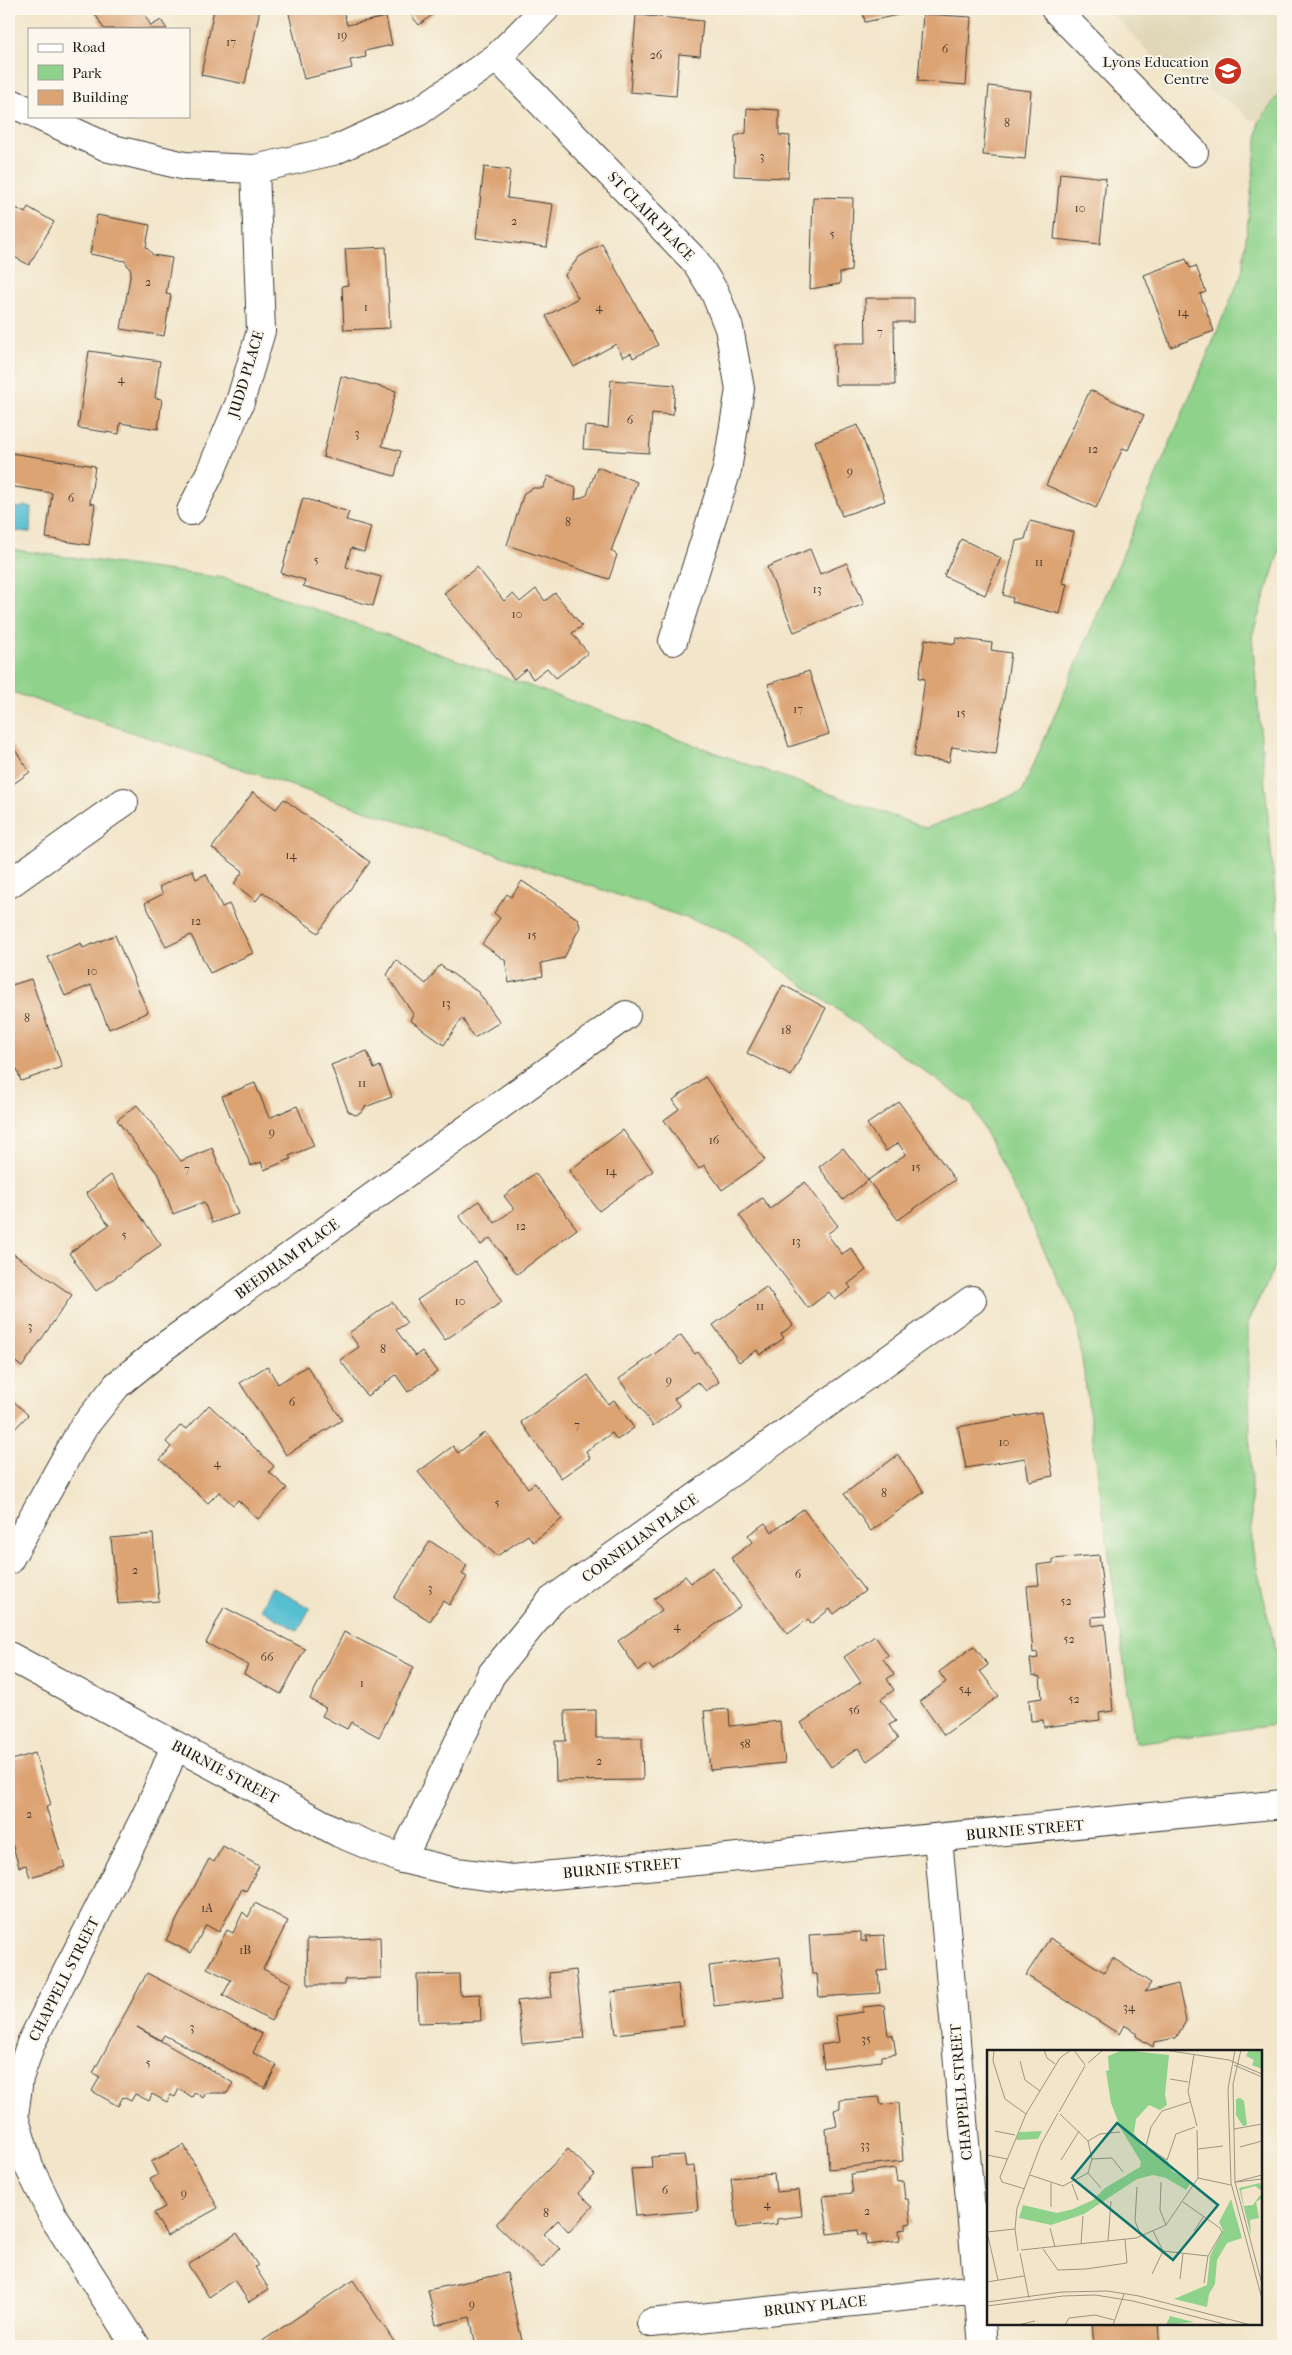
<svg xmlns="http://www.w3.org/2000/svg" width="1292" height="2355" font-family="'IM FELL French Canon',serif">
	<rect width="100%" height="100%" fill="#fbf7ec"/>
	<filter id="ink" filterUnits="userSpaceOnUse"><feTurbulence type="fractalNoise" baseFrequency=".02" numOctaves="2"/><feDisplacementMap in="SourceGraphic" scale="10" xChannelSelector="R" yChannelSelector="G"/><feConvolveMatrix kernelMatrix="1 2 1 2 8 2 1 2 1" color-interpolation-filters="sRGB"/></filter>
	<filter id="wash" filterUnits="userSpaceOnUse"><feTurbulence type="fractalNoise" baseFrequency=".0096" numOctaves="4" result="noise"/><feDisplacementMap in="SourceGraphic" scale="20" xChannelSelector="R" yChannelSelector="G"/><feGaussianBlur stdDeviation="1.12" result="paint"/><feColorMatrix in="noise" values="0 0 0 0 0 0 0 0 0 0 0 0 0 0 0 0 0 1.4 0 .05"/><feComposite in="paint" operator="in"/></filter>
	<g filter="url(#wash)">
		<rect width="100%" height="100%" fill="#f2e5c9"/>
		<path fill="#e0d7b7" d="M1107 9H1283V88L1259 122 1248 119 1238 108 1157 60Z"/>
		<path fill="#8fd28b" stroke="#567754" d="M1283 88V539L1252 636 1283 987V1250L1248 1321 1252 1546 1283 1683V1724L1135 1743 1076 1316 972 1105 728 932 9 691V549L231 579 926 828 1022 792 1242 273 1259 122Z"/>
		<path fill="#54bed1" stroke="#386d76" d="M9 506 20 508 24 506 32 507 31 532 9 531Z
			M272 1587 310 1608 298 1631 260 1609Z"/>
		<g id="blocks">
			<path fill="#dca373" d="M96 9H142L151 26 161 20 167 29H104L93 10Z
				M214 9H260L245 84 201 75Z
				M288 9H343L347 25 386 17 392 45 365 51 366 57 350 60 352 68 304 79Z
				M406 9H440L419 25Z
				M862 9H906L907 13 865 22Z
				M923 14 971 17 966 85 918 81Z
				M636 15 703 21 700 56 679 54 676 96 630 92Z
				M989 86 1031 91 1025 159 983 155Z
				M747 108 779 110V135L790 136 788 178 734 176 735 136 746 133Z
				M484 167 510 170 507 198 553 204 547 247 476 238Z
				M1060 173 1106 178 1100 244 1054 239Z
				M813 197 853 198 851 271 840 273V284L810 289Z
				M9 204 25 213 28 207 54 222 29 265 9 254Z
				M97 215 150 225 146 247 153 255 172 258 166 294 171 295 164 336 121 329 131 271 125 261 90 254Z
				M602 244 658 345 633 358 631 353 623 357 616 344 574 367 546 316 578 298 565 275 579 257Z
				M386 247 390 328 344 330 342 286 348 285 345 249Z
				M1186 259 1190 268 1196 266 1206 292 1200 294 1214 331 1171 347 1144 275Z
				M865 298H914V322H894L895 385H835L834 343H866Z
				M89 351 160 361 155 398 162 399 158 429 120 423 119 434 78 428Z
				M341 376 396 391 382 446 401 451 395 476 323 457Z
				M611 380 675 385 673 415 652 413 649 453 583 449 585 426 608 428Z
				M1090 390 1144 415 1128 450 1123 448 1096 508 1046 485Z
				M858 425 885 501 842 516 815 441Z
				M11 453 95 466 90 503 95 504 89 545 46 538 52 493 9 486Z
				M597 467 637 482 611 551 617 555 609 579 507 545 524 493 533 488H543L548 476 576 488 575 500 587 495Z
				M303 498 349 512 346 520 371 527 364 552 351 548 346 567 381 577 373 606 303 586 305 580 281 573Z
				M1030 521 1074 532 1062 583 1067 584 1060 614 1012 602 1013 598 1003 595 1016 541 1025 539Z
				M961 539 1001 558 985 595 944 576Z
				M810 549 820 574 847 563 864 604 794 632 767 567Z
				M477 567 504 601 513 594 520 602 536 589 545 601 555 593 582 626 572 633 588 653 556 678 547 668 533 679 526 669 514 679 444 593Z
				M956 638 992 643 991 650 1011 653 996 754 952 747 949 762 914 757 925 679 919 678 925 639 955 644Z
				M809 671 829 734 789 747 768 684Z
				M9 741 30 772 9 787Z
				M253 792 276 809 284 799 370 862 318 933 263 892 256 901 234 884 243 871 212 848Z
				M192 870 196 879 206 874 222 907 229 904 253 953 210 973 191 935 166 947 145 903 163 894 159 887Z
				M522 881 578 919 580 927 564 958 541 963 543 976 509 983 505 960 482 944 500 918 494 913 507 894 511 897Z
				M115 935 148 1012 109 1029 91 985 65 996 48 957 81 943 83 948Z
				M396 960 426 984 440 965 478 992 500 1022 474 1038 462 1018 444 1045 410 1020 413 1014 387 975Z
				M31 979 62 1067 21 1081 10 1049 9 1050V986Z
				M783 985 826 1008 791 1076 747 1053Z
				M367 1051 374 1069 380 1066 392 1097 365 1107 361 1113 355 1115 348 1111 331 1065Z
				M705 1077 765 1160 722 1190 704 1165 699 1169 664 1120 679 1109 673 1100Z
				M255 1083 269 1118 297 1106 314 1146 289 1156 291 1159 264 1170 261 1162 251 1166 222 1096Z
				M899 1102 955 1180 898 1220 868 1180 906 1154 898 1143 886 1151 867 1124Z
				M137 1105 181 1161 212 1148 238 1214 212 1223 204 1202 173 1214 160 1177 117 1120Z
				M623 1130 653 1171 599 1211 569 1171Z
				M843 1148 868 1180 843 1200 819 1167Z
				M535 1173 577 1229 517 1274 490 1238 481 1245 459 1216 479 1201 495 1223 514 1209 504 1196Z
				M111 1175 161 1245 96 1291 69 1253 109 1225 86 1193Z
				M805 1182 838 1226 827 1234 842 1254 851 1248 866 1270 848 1284 851 1288 835 1300 829 1292 808 1308 739 1215 762 1198 770 1209Z
				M9 1251 72 1295 22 1367 9 1357Z
				M475 1261 502 1302 445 1340 417 1300Z
				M766 1287 793 1325 781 1334 784 1338 760 1355 757 1350 739 1362 713 1325Z
				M392 1302 407 1323 396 1330 415 1356 422 1351 437 1372 408 1392 396 1375 367 1396 340 1360 359 1347 349 1333Z
				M681 1335 695 1354 698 1352 719 1382 706 1391 698 1382 674 1399 680 1406 653 1426 619 1379Z
				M267 1366 278 1384 307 1366 342 1420 286 1455 240 1383Z
				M588 1375 608 1404 614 1400 634 1428 617 1440 612 1433 586 1451 590 1458 561 1478 521 1422Z
				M9 1397 28 1415 9 1435Z
				M209 1405 274 1466 269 1472 287 1488 258 1519 238 1500 233 1505 219 1492 208 1503 160 1460 171 1447 166 1442 180 1426 187 1429Z
				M1041 1412 1053 1476 1029 1481 1025 1458 966 1468 958 1427Z
				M485 1432 528 1488 535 1483 562 1519 533 1542 528 1535 497 1556 461 1524 418 1472 453 1446 458 1453Z
				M1278 1440H1283V1486H1280Z
				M898 1455 924 1492 871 1531 844 1494Z
				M803 1509 865 1591 834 1614 830 1609 811 1624 808 1619 788 1634 731 1558 753 1542 748 1535 765 1523 772 1532Z
				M153 1534 159 1601 118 1604 111 1538Z
				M430 1541 467 1565 462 1574 467 1577 449 1605 443 1601 430 1621 394 1598Z
				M1099 1555 1106 1616 1092 1617V1626L1105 1624 1113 1711 1099 1713 1100 1720 1044 1727 1043 1720 1031 1721 1029 1700 1042 1698 1040 1677 1032 1675 1030 1659 1038 1658 1037 1652 1033 1653 1027 1586 1039 1585 1037 1565 1053 1563V1559Z
				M713 1567 741 1606 653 1670 648 1664 639 1671 618 1641 662 1610 654 1599 685 1576 691 1583Z
				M224 1607 305 1649 281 1694 244 1674 248 1665 206 1643Z
				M344 1632 414 1667 379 1737 351 1722 347 1729 322 1716 326 1708 310 1699Z
				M875 1636 888 1655 883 1659 894 1674 887 1679 894 1690 881 1699 896 1721 889 1725 898 1739 867 1761 858 1748 831 1767 801 1723 861 1682 844 1657Z
				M974 1646 988 1665 980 1671 999 1696 944 1735 920 1701 946 1682 939 1672Z
				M729 1709 730 1726 780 1721 785 1763 710 1770 704 1711Z
				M596 1710V1738H642L643 1780 556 1781 555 1741H566L565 1711Z
				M35 1753 51 1805 46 1807 65 1867 30 1877 26 1865 19 1867 9 1833V1761Z
				M223 1846 259 1866 246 1891 242 1889 219 1932 206 1925 191 1953 166 1940 209 1859 214 1862Z
				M255 1903 288 1921 263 1969 291 1983 271 2021 223 1995 231 1980 207 1968 227 1930 233 1933 243 1912 248 1917Z
				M861 1932V1941H867L865 1936 884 1935 887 1970 878 1971 880 1993 819 1997 817 1974H812L809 1935Z
				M380 1937 381 1978 345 1979V1985H308L307 1939Z
				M1050 1938 1104 1972 1113 1958 1151 1983 1145 1992 1178 1984 1186 2021 1176 2038 1154 2042 1153 2047 1136 2036V2032L1124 2025 1119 2034 1026 1975Z
				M780 1957 785 1998 714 2006 709 1966Z
				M576 1970 584 2038 522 2044 517 2001 552 1997 549 1973Z
				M147 1973 262 2034 253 2053 277 2065 265 2088 164 2035 161 2040 137 2027 233 2083 227 2093H206L203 2098 195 2092 192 2097 179 2089 175 2097 171 2095 167 2102 152 2094 149 2101 135 2094 131 2101 123 2097 118 2106 92 2091 100 2077 93 2073Z
				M459 1974 460 1995 480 1994 481 2021 418 2023 417 1975Z
				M678 1984 683 2026 616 2034 611 1992Z
				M884 2005 888 2035H893L896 2054 881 2056V2061L824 2068 821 2045 839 2042 835 2016 863 2012V2007Z
				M879 2097 881 2105 899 2103 903 2161 829 2169 826 2129 837 2126 834 2110 840 2109V2100Z
				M184 2145 218 2208 167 2236 154 2213 165 2207 150 2179 158 2175 151 2162Z
				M568 2149 595 2175 578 2193 593 2206 569 2232 558 2220 544 2234 560 2249 542 2268 496 2224Z
				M684 2155 686 2167 694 2166 698 2211 636 2216 631 2169 652 2168 651 2157Z
				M895 2168 897 2182 903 2181 905 2199H908L911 2223 906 2224V2229L899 2230 900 2241 867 2245 866 2234 859 2235 858 2230 828 2234 823 2196 853 2193 850 2174Z
				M774 2174 776 2192 799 2190 802 2216 777 2219V2224L737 2228 731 2178Z
				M237 2233 258 2266 255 2267 269 2289 249 2302 234 2280 209 2297 188 2265Z
				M507 2273 522 2341 494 2346H476L470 2317 436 2325 428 2290Z
				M353 2280 397 2346H255Z
				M1092 2324H1158L1160 2346H1094Z"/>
		</g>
	</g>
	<g filter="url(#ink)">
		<use href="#blocks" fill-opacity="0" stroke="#3c3a36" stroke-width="1"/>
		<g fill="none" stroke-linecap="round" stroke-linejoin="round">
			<defs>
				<path id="minor" d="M1055 9 1194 152
					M497 57 696 262 715 293 729 328 740 389 727 470 673 641
					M9 102 29 111
					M39 116 109 148 185 166 255 169 333 151 418 112 497 57 545 9
					M191 511 211 471 240 402 261 331 255 169
					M9 884 124 802
					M9 1560 82 1429 117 1385 165 1346 626 1015
					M938 1838 983 2346
					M402 1859 491 1675 551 1601 972 1300
					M651 2323 978 2289
					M136 2346 54 2218 29 2167 14 2116 19 2078 31 2043 151 1805 175 1746"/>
				<path id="tertiary" d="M9 1656 339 1833 402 1859 456 1872 512 1879 1283 1804"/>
			</defs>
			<use href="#minor" stroke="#3c3a36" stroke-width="30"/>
			<use href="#tertiary" stroke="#3c3a36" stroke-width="30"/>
			<use href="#minor" stroke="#fff" stroke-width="28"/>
			<use href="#tertiary" stroke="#fff" stroke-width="28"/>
		</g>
	</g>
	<defs>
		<symbol id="university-disc" viewBox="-11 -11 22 22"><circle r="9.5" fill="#c8321e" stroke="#fbf7ec"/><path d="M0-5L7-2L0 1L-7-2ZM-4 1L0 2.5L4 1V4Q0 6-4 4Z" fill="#fff"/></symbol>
	</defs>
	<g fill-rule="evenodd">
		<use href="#university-disc" x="1212" y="55" width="32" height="32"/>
	</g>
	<g text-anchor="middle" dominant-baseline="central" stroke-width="4" stroke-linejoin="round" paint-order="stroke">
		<g font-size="12" fill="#4c3e32">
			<text x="342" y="35">19</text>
			<text x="231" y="42">17</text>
			<text x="945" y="49">6</text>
			<text x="656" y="55">26</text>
			<text x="1007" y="123">8</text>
			<text x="762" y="156">3</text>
			<text x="1080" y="208">10</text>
			<text x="514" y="221">2</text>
			<text x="832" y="234">5</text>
			<text x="148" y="282">2</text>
			<text x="366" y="307">1</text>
			<text x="599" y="307">4</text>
			<text x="1183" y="312">14</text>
			<text x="880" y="332">7</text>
			<text x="121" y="379">4</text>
			<text x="630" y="420">6</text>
			<text x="357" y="433">3</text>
			<text x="1093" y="449">12</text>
			<text x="850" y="471">9</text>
			<text x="71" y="498">6</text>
			<text x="568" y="522">8</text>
			<text x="316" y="560">5</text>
			<text x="1039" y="562">11</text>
			<text x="817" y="589">13</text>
			<text x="517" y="614">10</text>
			<text x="798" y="709">17</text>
			<text x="961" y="713">15</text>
			<text x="291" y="855">14</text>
			<text x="196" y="921">12</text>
			<text x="532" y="935">15</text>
			<text x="92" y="971">10</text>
			<text x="446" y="1003">13</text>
			<text x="27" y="1018">8</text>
			<text x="786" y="1030">18</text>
			<text x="362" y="1083">11</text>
			<text x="272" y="1132">9</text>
			<text x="714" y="1140">16</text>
			<text x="916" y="1167">15</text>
			<text x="187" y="1169">7</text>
			<text x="611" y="1171">14</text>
			<text x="521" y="1226">12</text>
			<text x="124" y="1235">5</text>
			<text x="796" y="1241">13</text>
			<text x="460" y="1301">10</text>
			<text x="760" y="1306">11</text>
			<text x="30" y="1326">3</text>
			<text x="383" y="1349">8</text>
			<text x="669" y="1380">9</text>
			<text x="292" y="1402">6</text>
			<text x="577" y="1425">7</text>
			<text x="1004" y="1442">10</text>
			<text x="217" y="1463">4</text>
			<text x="884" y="1493">8</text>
			<text x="497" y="1503">5</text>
			<text x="135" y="1570">2</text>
			<text x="798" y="1574">6</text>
			<text x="430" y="1588">3</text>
			<text x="1066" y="1601">52</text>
			<text x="677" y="1626">4</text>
			<text x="1069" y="1639">52</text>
			<text x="267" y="1657">66</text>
			<text x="362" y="1683">1</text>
			<text x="965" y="1689">54</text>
			<text x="1074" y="1699">52</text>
			<text x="854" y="1710">56</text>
			<text x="745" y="1744">58</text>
			<text x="599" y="1761">2</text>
			<text x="29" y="1814">2</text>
			<text x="207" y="1908">1A</text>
			<text x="245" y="1950">1B</text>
			<text x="1129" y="2007">34</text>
			<text x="192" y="2027">3</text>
			<text x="866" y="2039">35</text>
			<text x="148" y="2063">5</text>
			<text x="865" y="2145">33</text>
			<text x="665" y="2190">6</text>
			<text x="184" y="2193">9</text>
			<text x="767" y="2204">4</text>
			<text x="867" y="2211">2</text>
			<text x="546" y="2213">8</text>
			<text x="472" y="2304">9</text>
		</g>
		<g font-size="15" fill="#1c1c1c" stroke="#fbf7ec" text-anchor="end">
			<text x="1209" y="62">Lyons Education<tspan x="1209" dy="17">Centre</tspan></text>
		</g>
		<g font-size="15" fill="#1c1c1c" stroke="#fbf7ec">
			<text transform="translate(651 216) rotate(46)">ST CLAIR PLACE</text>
			<text transform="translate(246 374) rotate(-73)">JUDD PLACE</text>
			<text transform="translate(287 1259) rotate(-36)">BEEDHAM PLACE</text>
			<text transform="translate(640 1538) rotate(-36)">CORNELIAN PLACE</text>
			<text transform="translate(225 1772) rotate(28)">BURNIE STREET</text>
			<text transform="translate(1025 1830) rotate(-5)">BURNIE STREET</text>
			<text transform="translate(622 1868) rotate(-5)">BURNIE STREET</text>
			<text transform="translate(64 1979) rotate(-63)">CHAPPELL STREET</text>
			<text transform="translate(961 2092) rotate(-95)">CHAPPELL STREET</text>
			<text transform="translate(815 2306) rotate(-6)">BRUNY PLACE</text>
		</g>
	</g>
	<g transform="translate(987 2050)">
		<rect width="275" height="275" fill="#f2e5c9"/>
		<path d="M136 0 182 5 178 44 180 55 173 60 162 55 149 69 147 83 156 97 181 111 185 121 204 133 199 140 179 128 166 125 150 129 97 164 64 175 32 168 36 155 70 163 86 159 106 150 118 138 153 117 154 112 134 79 124 53 119 21 122 20 121 6ZM262 0H275V19L265 15 267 10 259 6ZM253 48 257 51 260 75 256 76 249 65V49ZM55 81 51 89 29 90 32 82ZM273 133 275 141 268 136 254 140 257 156 266 155 273 145 275 148 269 152 272 168 263 170 264 186 252 138ZM244 149 255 188 240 193 230 210 228 234 222 244 220 257 187 249 220 235 223 206 236 180 232 172ZM183 266 207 272 179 275Z" fill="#8fd28b"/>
		<path fill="none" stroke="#9c9584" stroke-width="1" d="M7 0 6 11 18 49 39 64M57 0 60 8 68 14M87 0 98 15M178 0 242 10 275 24M248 0 241 39 244 133 275 249M254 0 246 34 248 132 275 234M207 4 201 42 210 76M33 11 38 30 53 41M101 13 116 0M247 15 275 27M183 29 201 32M203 52 175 61 164 77 159 96 180 110 189 84 208 77M72 62 98 16M247 79 275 74M8 81 28 85M101 91 113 84 133 82M253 97 275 91M211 99 236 96M0 105 20 109M105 109 125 108 136 122M74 110 92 81M101 123 114 138M43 125 76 136 101 123 105 109 101 91 73 64M211 128 244 135M174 132 173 160 179 175M248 132 275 125M249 132 275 129M64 133V157M85 134 91 150M150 137 148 171 154 186M38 139 15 132 13 127 39 64 73 8 84 0M63 178 68 197M166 181 176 201 221 206 235 182 233 178 196 152M207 181 217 166M0 182 11 230M0 182 28 179M121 191 124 151M94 194 96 166M56 199 71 220 99 219 140 213 138 189M34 200 149 188 179 175 211 128 210 80M31 201 28 179 30 158 54 94 71 63M33 203 42 248M165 224 176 201M193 229 196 204M0 232 37 226M217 233 221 206M0 252 75 242 120 241 152 246 264 275M0 256 76 246 108 245 146 251 241 275M31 275 48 271M78 275 82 268 108 265 127 270M126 275 137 244"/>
		<path fill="#0f766e" fill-opacity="0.15" stroke="#0f766e" stroke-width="2.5" d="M130 73 231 155 186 210 85 128Z"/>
		<rect width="275" height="275" fill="none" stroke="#1c1c1c" stroke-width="2.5"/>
	</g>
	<rect width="1292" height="2355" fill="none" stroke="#fbf7ec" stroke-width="30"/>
	<rect x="28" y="28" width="162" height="90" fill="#fbf7ec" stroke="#a29f99"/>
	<rect x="38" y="44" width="25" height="8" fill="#ffffff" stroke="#a29f99"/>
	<text x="72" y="52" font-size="15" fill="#1c1c1c">Road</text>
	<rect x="38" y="65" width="25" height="15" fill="#8fd28b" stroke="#a29f99"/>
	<text x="72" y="78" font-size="15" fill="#1c1c1c">Park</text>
	<rect x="38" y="90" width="25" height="15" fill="#dca373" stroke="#a29f99"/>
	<text x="72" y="102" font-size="15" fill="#1c1c1c">Building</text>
</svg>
